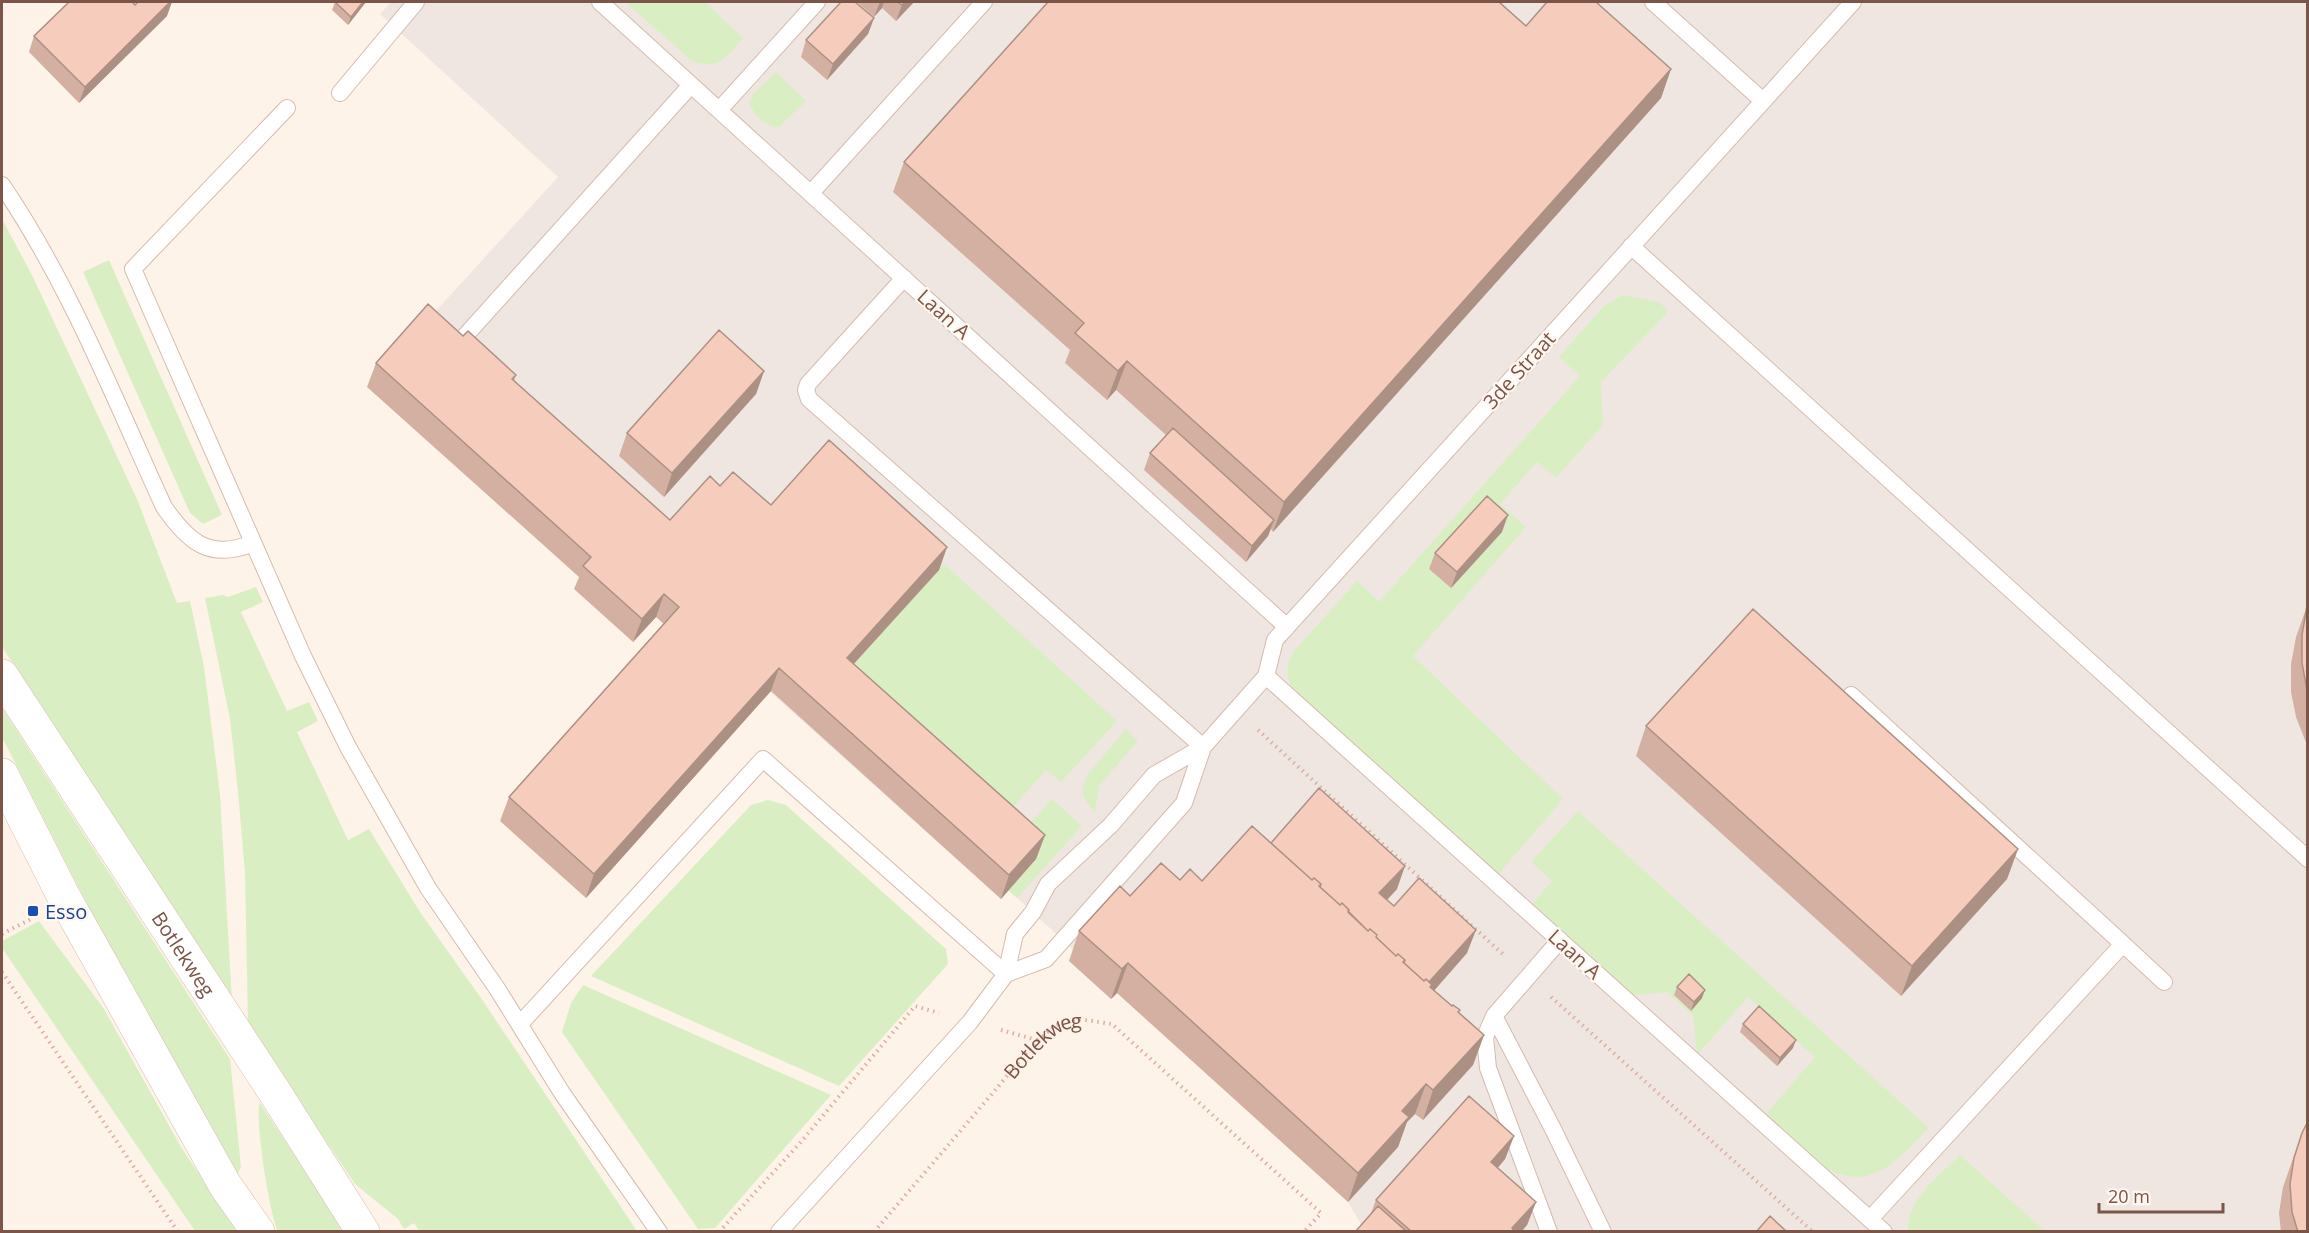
<svg xmlns="http://www.w3.org/2000/svg" width="2309" height="1233" font-family="'Open Sans',sans-serif">
	<rect width="100%" height="100%" fill="#fef3e8"/>
	<path fill="#efe6e1" d="M391 2H2307V1231H1365L1348 1202 1117 993 1111 999 1069 961 1076 952 1017 898 1008 890 1001 899 395 356 558 177 380 14Z"/>
	<path fill="#daeec4" d="M625 2H705L743 38C727 57 719 71 692 61Z
		M776 72 806 101 779 127C761 125 758 118 749 104L753 94Z
		M2 219 32 275 137 499 177 603 190 601 204 667 220 794 232 1000 2 647Z
		M109 260 222 515 203 524 190 513 83 272Z
		M1622 295 1659 302 1667 309 1666 314 1601 382 1603 425 1556 478 1537 462 1500 504 1526 527 1413 656 1563 799 1496 877 1298 697C1286 681 1284 669 1293 652L1357 581 1379 602 1580 376 1559 357 1603 307Z
		M944 564 1117 721 1061 782 1046 770 997 825 838 681Z
		M256 587 263 602 241 612 287 711 309 702 318 721 297 732 348 840 369 829 420 912 483 1001 637 1231 420 1232 414 1223 404 1229 398 1219 355 1184 248 1025 245 873 238 792 230 719 205 598 223 595 228 597Z
		M2 708 230 1059 241 1167 238 1173H235L142 1012 2 737Z
		M1126 729 1138 741 1099 786 1095 812C1082 800 1080 791 1087 775Z
		M1052 799 1082 826 1017 898 1008 890 1015 840Z
		M768 800 786 805 946 949 948 964 839 1086 591 976 751 805Z
		M1578 811 1929 1128C1916 1140 1905 1154 1891 1164 1841 1202 1799 1147 1766 1114L1815 1057 1748 997 1697 1055 1693 1016 1667 992 1630 996 1532 904 1552 881 1531 862Z
		M39 921 104 1009 181 1147 237 1231H195L2 948V941Z
		M583 985 831 1095 715 1228 698 1229 562 1032 571 1003Z
		M260 1103 345 1231H278C270 1217 254 1116 260 1103Z
		M1960 1155 2045 1231H1908C1906 1200 1940 1175 1960 1155Z"/>
	<g fill="none" stroke-linecap="round" stroke-linejoin="round">
		<defs>
			<path id="service" d="M600 2 1287 627
				M1653 2 1763 101
				M340 93 416 2
				M287 108 133 269 303 656 348 747 428 888 498 990 562 1093 659 1232
				M720 109 817 2
				M2 185C70 285 114 398 164 507 188 542 210 561 253 543
				M811 193 984 2
				M1631 246 2308 859
				M904 278 808 384 806 390 809 399 1203 747
				M465 336 691 85
				M1266 676 1884 1232
				M1851 695 2123 944 1870 1219
				M2123 944 2164 982
				M1006 974 1015 934 1033 912 1048 884 1111 825 1154 775 1203 747 1266 676 1275 640 1853 2
				M1006 974 1046 959 1184 803 1203 747
				M1494 1016 1553 1129 1603 1232
				M520 1024 763 759 1006 974 970 1022 779 1232
				M1549 1232 1488 1068 1485 1037 1494 1016 1560 940"/>
			<g id="secondary">
				<path id="s2" d="M2 676 274 1091 363 1232"/>
				<path d="M2 775 64 897 225 1185 258 1232"/>
			</g>
		</defs>
		<use href="#service" stroke="#d4bbae" stroke-width="18"/>
		<use href="#secondary" stroke="#dabcae" stroke-width="34"/>
		<g stroke="#dcaf9f" stroke-width="4" stroke-dasharray="1.5 4.5" stroke-linecap="butt">
			<path d="M1258 730 1505 956"/>
			<path d="M2 934 33 918"/>
			<path d="M2 972 178 1232"/>
			<path d="M1551 997 1813 1232"/>
			<path d="M1001 1030 1040 1041"/>
			<path d="M719 1232 800 1143 915 1006 939 1013"/>
			<path id="s1" d="M874 1232C915 1184 956 1136 997 1088 1011 1071 1043 1030 1061 1023 1076 1016 1096 1022 1112 1024L1321 1213 1304 1232"/>
		</g>
		<use href="#service" stroke="#fff" stroke-width="16"/>
		<use href="#secondary" stroke="#fff" stroke-width="33"/>
	</g>
	<path fill="#d4b0a3" d="M335 2H366L348 25 332 10Z
		M857 2H914L896 21 882 8 874 17Z
		M1048 2H1500L1526 26 1671 69 1661 98 1273 532 1271 529 1268 536 1246 562 1144 470 1150 453 1166 435 1116 390 1107 400 1065 363 1070 350 893 192 904 162Z
		M135 5 167 16 79 103 29 52 34 36Z
		M874 18 868 34 827 80 801 57 806 40Z
		M463 336 516 375 514 381 670 520 720 486 771 505 947 547 939 570 854 664 1045 835 1036 859 1001 899 771 691 586 898 500 821 509 797 664 624 656 617 633 642 574 589 579 577 367 387 376 363Z
		M764 371 756 394 664 497 619 456 627 433Z
		M1502 532 1451 588 1429 569 1435 553Z
		M2307 606V745L2296 717 2291 692V664L2296 637Z
		M1646 726 2018 849 2007 879 1901 996 1636 756Z
		M1271 843 1397 889 1387 900 1394 906 1467 953 1434 990 1452 1006 1460 1010 1459 1013 1484 1035 1473 1065 1423 1120 1415 1114 1407 1122 1398 1147 1348 1202 1117 993 1111 999 1069 961 1079 931 1130 896 1180 880 1202 881Z
		M1677 987 1702 998 1691 1011 1674 995Z
		M1743 1024 1793 1048 1777 1066 1740 1032Z
		M2302 1133 2307 1232H2281L2279 1213 2283 1187Z
		M1514 1136 1505 1159 1498 1168 1536 1202 1527 1225 1521 1232H1355L1371 1213 1376 1200Z"/>
	<path fill="#ac9084" d="M170 2H172L167 16 79 103 85 87Z
		M363 2H366L348 25 351 17Z
		M880 2H884L882 8 874 17Z
		M905 2H914L896 21 902 5Z
		M874 18 868 34 827 80 833 64Z
		M1671 69 1661 98 1273 532 1284 502Z
		M1127 361 1116 390 1107 400 1118 371Z
		M764 371 756 394 664 497 672 473Z
		M1508 515 1502 532 1451 588 1457 572Z
		M1274 520 1268 536 1246 562 1252 546Z
		M947 547 939 570 838 681 847 658Z
		M664 594 656 617 633 642 642 619Z
		M779 668 771 691 586 898 594 874Z
		M1045 835 1036 859 1001 899 1009 875Z
		M2018 849 2007 879 1901 996 1912 966Z
		M1405 866 1397 889 1371 917 1379 893Z
		M1476 930 1467 953 1426 1000 1425 987Z
		M1128 963 1117 993 1111 999 1122 969Z
		M1705 990 1702 998 1691 1011 1694 1002Z
		M1484 1035 1473 1065 1423 1120 1433 1090Z
		M1796 1040 1793 1048 1777 1066 1780 1058Z
		M1426 1084 1415 1114 1407 1122 1398 1147 1348 1202 1358 1173 1402 1111Z
		M1514 1136 1505 1159 1483 1185 1491 1162Z
		M1536 1202 1527 1225 1521 1232H1511L1512 1228Z"/>
	<path fill="#f6cdbd" stroke="#ac9084" stroke-width="1.5" d="M69 2H132L135 5 138 2H170L85 87 34 36Z
		M335 2H363L351 17Z
		M841 2H855L874 18 833 64 806 40Z
		M898 2H905L902 5Z
		M1048 2H1499L1526 26 1547 2H1596L1671 69 1284 502 1127 361 1118 371 1075 333 1084 323 904 162Z
		M428 304 463 336 468 331 516 375 512 379 670 520 710 476 720 486 733 472 771 505 829 440 947 547 847 658 1045 835 1009 875 779 668 594 874 509 797 679 607 664 594 642 619 583 566 591 557 376 363Z
		M719 330 764 371 672 473 627 433Z
		M1173 428 1274 520 1252 546 1150 453Z
		M1487 496 1508 515 1457 572 1435 553Z
		M2307 606V690L2302 663V635Z
		M1753 609 2018 849 1912 966 1646 726Z
		M1319 788 1405 866 1379 893 1394 906 1419 878 1476 930 1429 982 1426 979 1424 981 1404 963 1405 960 1398 954 1396 956 1376 937 1377 935 1370 929 1368 931 1348 912 1349 910 1342 903 1340 905 1320 887 1321 884 1314 878 1312 880 1271 843Z
		M1252 826 1312 880 1314 878 1321 884 1319 886 1340 905 1342 903 1349 910 1348 911 1368 931 1370 929 1377 935 1376 937 1396 956 1398 954 1405 960 1403 962 1424 981 1426 979 1432 985 1430 987 1452 1006 1453 1005 1460 1010 1458 1012 1484 1035 1433 1090 1426 1084 1402 1111 1409 1117 1358 1173 1128 963 1122 969 1079 931 1120 886 1130 896 1161 863 1180 880 1190 869 1202 881Z
		M1689 974 1705 990 1694 1002 1677 987Z
		M1759 1006 1796 1040 1780 1058 1743 1024Z
		M1469 1096 1514 1136 1491 1162 1536 1202 1512 1228 1515 1232H1412L1376 1200Z
		M2307 1123V1232H2298L2292 1212 2290 1184 2294 1158 2302 1133Z
		M1378 1206 1407 1232H1355Z
		M1770 1216 1787 1232H1756Z"/>
	<rect fill="#1a4fb4" stroke="#fff7f0" stroke-width="2" x="27" y="905" width="12" height="12" rx="3"/>
	<g text-anchor="middle" dominant-baseline="central" stroke-width="4.5" stroke-linejoin="round" paint-order="stroke">
		<g font-size="20" fill="#7b5548" stroke="#fff7f0">
			<text transform="translate(944 314) rotate(42)">Laan A</text>
			<text transform="translate(1519 370) rotate(-48)">3de Straat</text>
			<text stroke="none"><textPath href="#s2" startOffset="332">Botlekweg</textPath></text>
			<text transform="translate(1575 954) rotate(42)">Laan A</text>
			<text stroke="none"><textPath href="#s1" startOffset="254">Botlekweg</textPath></text>
		</g>
		<g font-size="20" fill="#164399" stroke="#fff7f0" text-anchor="start">
			<text x="45" y="911">Esso</text>
		</g>
	</g>
	<rect width="2309" height="1233" fill="none" stroke="#7b5548" stroke-width="6"/>
	<path d="M2099 1203v9h124v-9" fill="none" stroke="#7b5548" stroke-width="3"/>
	<text x="2108" y="1203" font-size="18" fill="#7b5548" stroke="#fff7f0" stroke-width="4.5" paint-order="stroke">20 m</text>
</svg>
